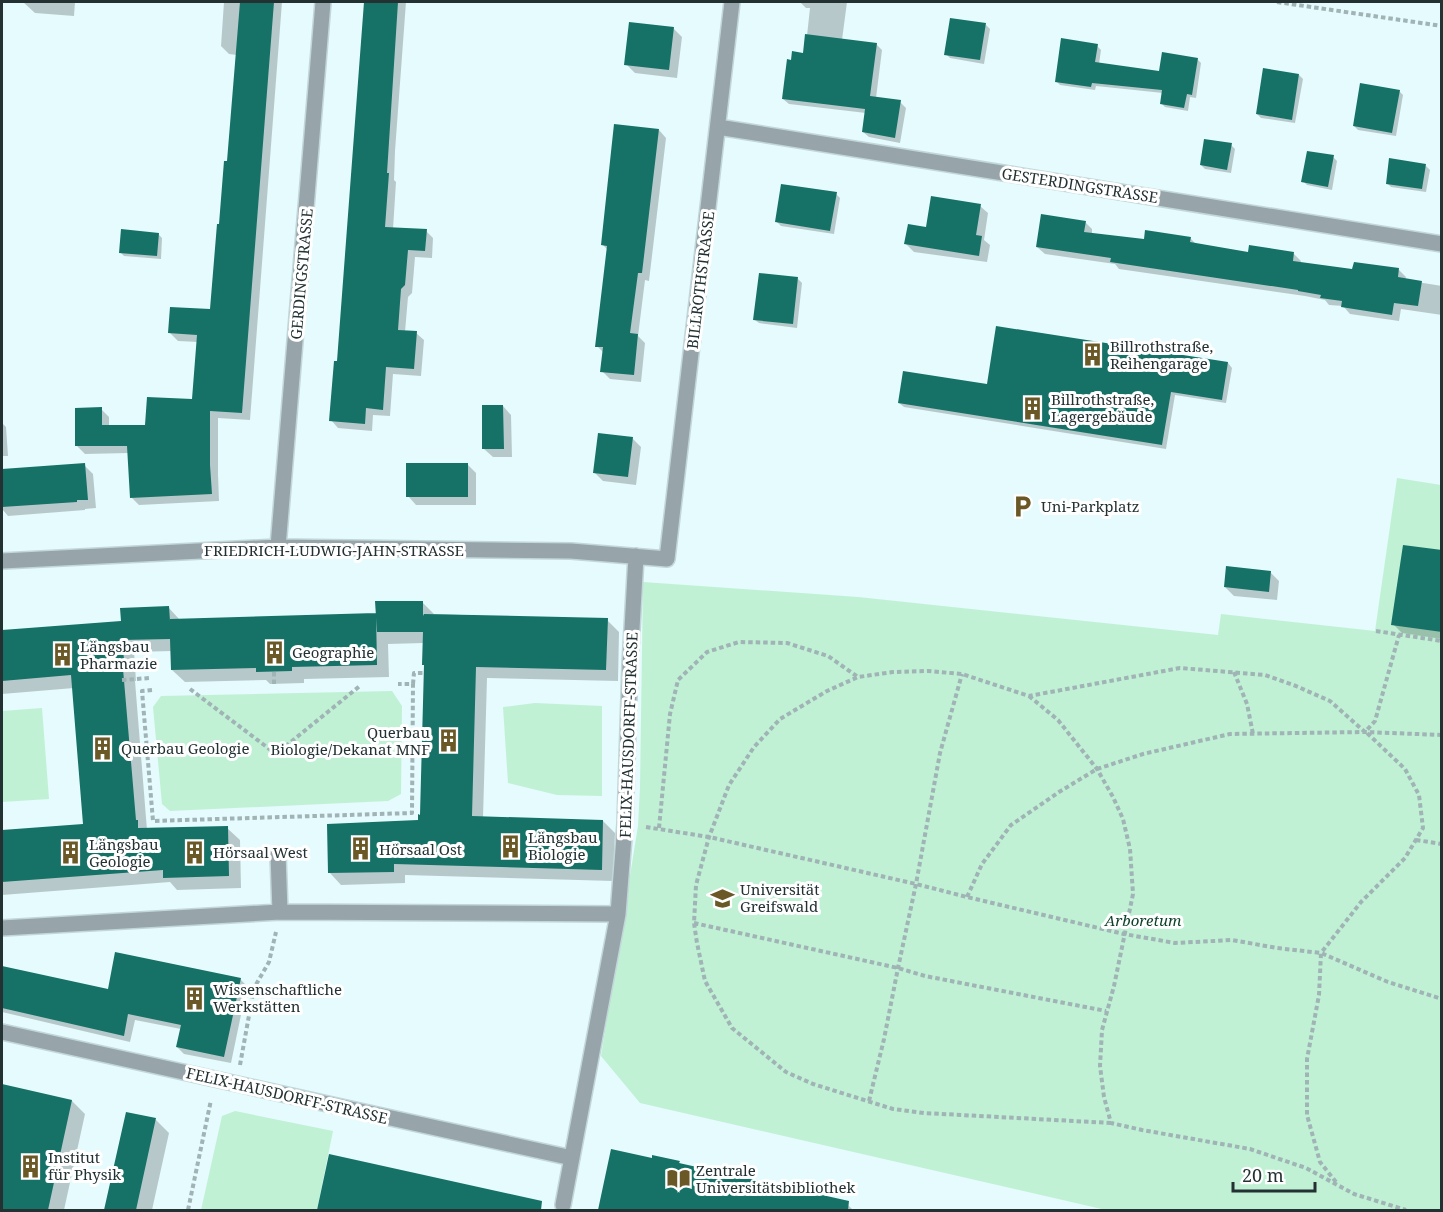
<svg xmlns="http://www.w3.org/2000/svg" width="1443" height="1212" font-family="'Noto Serif',serif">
	<rect width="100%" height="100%" fill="#e5fbfd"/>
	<path fill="#c0f1d5" d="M1397 478 1441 485V1210H1106L640 1103 601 1056 638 826 640 788 643 582 858 597 1218 635 1221 614 1375 631Z
		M392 691 402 706 401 794 388 801 170 811 162 804 153 707 161 696Z
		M535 703 602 706V796L557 795 508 783 503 707Z
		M42 708 49 799 2 802V711Z
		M235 1111 333 1131 317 1210H201L222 1116Z"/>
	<path fill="#0003" d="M23 2H75L74 16 35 13Z
		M224 2H282L250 420 218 418V474L219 501 139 505 132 498 129 453 85 454 77 446 101 409 109 417V427L146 426 194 401 198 342 178 341 170 333 211 311 229 163 237 55 229 54 221 46Z
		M366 2H406L395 151 394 180 396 182 393 229 426 231 433 238 432 258 415 257 412 293 408 297 405 332 416 333 424 340 421 376 393 374 390 416 373 415 372 431 338 428 331 420 339 363Z
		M800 2H847L842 40 876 44 882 50 876 98 900 102 906 108 900 143 869 137 863 132 866 113 789 104 783 99 793 61 805 54 810 8H806Z
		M986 25 990 29 984 64 950 58 946 54Z
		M673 28 682 37 677 78 635 73 626 64Z
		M1097 46 1101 50 1099 64 1160 72 1197 59 1201 63 1196 98 1190 97 1188 111 1165 107 1161 103 1163 93 1096 86 1095 90 1060 85 1056 81Z
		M1299 75 1303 79 1295 123 1261 118 1257 114Z
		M1399 91 1403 95 1396 136 1358 130 1354 126Z
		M659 130 666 138 649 281 645 280 638 336 645 343 641 382 610 379 602 371 604 353 597 346 608 250 602 244Z
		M1231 145 1235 149 1231 173 1205 169 1201 165Z
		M1333 157 1337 161 1332 190 1307 185 1303 181Z
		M1426 166 1430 170 1426 192 1391 187 1387 183Z
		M836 194 840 198 834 234 781 226 777 222Z
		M980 206 988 213 984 240 990 245 987 262 914 252 906 244 927 228Z
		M1085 222 1092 229V235L1145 240 1190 238 1197 245 1249 253 1294 254 1301 261 1300 264 1354 271 1399 270 1406 277 1405 280 1442 286V315L1401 309 1399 321 1350 314 1343 306 1329 305 1325 300 1305 296 1119 269 1115 264 1045 254 1037 247Z
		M158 234 162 238 161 259 124 256 120 252Z
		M798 279 802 283 797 328 759 323 755 320Z
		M1228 363 1232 368 1226 403 1175 395 1166 449 904 407 899 403 989 386Z
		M503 406 511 415 512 457H493L484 449Z
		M2 423 6 427 8 456H2Z
		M632 438 641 447 636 485 603 481 594 472Z
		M84 465 93 474 96 508 85 509V510L8 516 2 509V470Z
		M468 465 476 473V505H416L408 496Z
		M1442 552V639L1402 633 1393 624Z
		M1270 572 1279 581 1277 600 1234 596 1225 587Z
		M422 602 434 614 607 620 619 632 618 681 487 678 483 818 603 821 615 833 613 881 405 875V883L341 885 330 873 420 822 421 816 425 666 424 665V643L388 644 389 677 304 679V683L270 684 266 680 185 682 172 670V651L134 652 136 681H135L147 830 227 828 240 840 241 888 177 890 170 882 2 895V832L85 825 74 688 2 694V631L122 622 168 607 180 620 375 614Z
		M2 968 109 991 240 979 247 986 231 1063 184 1054 177 1047 181 1029 135 1020 130 1042 2 1012Z
		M2 1085 72 1101 85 1114 64 1210H2Z
		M127 1113 156 1120 169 1133 152 1210H106Z
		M612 1151 653 1159 679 1162 682 1166 846 1203 853 1210H599Z
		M330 1156 511 1196 526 1210H318Z"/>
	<path fill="#167267" d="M240 2H274L242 413 210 411V465L212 494 130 498 127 446H75V408L102 407V425H145L147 397 192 399 197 335 168 333 170 307 210 309 217 224H219L224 161H227Z
		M364 2H398L387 173H389L385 227 427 229 425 251 408 250 405 285 401 289 398 330 417 331 414 369 386 367 383 410 366 408 365 424 329 421 334 361H337Z
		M950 18 986 23 980 60 944 55Z
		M629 22 674 27 669 70 624 65Z
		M805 34 877 43 870 96 901 100 895 138 862 132 865 109 782 99 787 59 791 60 792 51 803 53Z
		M1061 38 1098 44 1095 62 1159 71 1162 52 1198 58 1192 95 1187 94 1184 108 1160 104 1162 90 1092 83 1091 87 1055 82Z
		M1263 68 1299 74 1292 120 1256 114Z
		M1360 83 1400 90 1392 133 1353 126Z
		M614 124 659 129 642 273H638L630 333 638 334 634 375 600 372 603 347H595L607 246 601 245Z
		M1204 139 1232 143 1227 170 1200 165Z
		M1307 151 1334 155 1328 187 1301 182Z
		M1389 158 1426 164 1422 189 1386 184Z
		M781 184 837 192 830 231 775 222Z
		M931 196 981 204 976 235 982 236 979 256 904 244 908 224 926 227Z
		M1041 214 1086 221 1084 232 1144 239 1145 230 1191 237 1190 242 1248 252 1249 245 1294 252 1293 261 1352 269 1354 262 1399 268 1398 277 1422 281 1418 306 1394 303 1392 315 1341 307 1342 301 1320 298 1321 295 1298 291V290L1110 262 1111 258 1036 247Z
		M121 229 159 233 157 256 119 253Z
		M759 273 798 277 793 324 753 320Z
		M996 326 1228 362 1222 400 1171 392 1162 445 898 403 903 371 987 384Z
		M482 405H503L504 449H482Z
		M598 433 633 437 628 477 593 473Z
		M85 463 88 500H77V502L2 507V469Z
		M406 463H468V497H406Z
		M1403 545 1442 550V632L1391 625Z
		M1226 566 1271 571 1269 592 1224 587Z
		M375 601H423V616L424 614 608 618 606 670 476 667 472 816 603 820 602 870 394 864V872L328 873 327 824 418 820V814L420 815 424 665H422L423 632H377Z
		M169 606 170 621V619L376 613 377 665 292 667V671L256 672V668L171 670 170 639 122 640 125 669H123L136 820H138V828L228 826 229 876 163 878V870L2 882V830L83 824 71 675 2 681V630L121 621 120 608Z
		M115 952 241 978 224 1057 176 1047 181 1025 128 1014 124 1036 2 1008V966L108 989Z
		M2 1084 72 1100 48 1210H2Z
		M126 1112 156 1118 136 1210H104Z
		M611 1149 652 1158V1155L680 1161 679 1163 849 1201 848 1210H598Z
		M329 1154 542 1201 541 1210H317Z"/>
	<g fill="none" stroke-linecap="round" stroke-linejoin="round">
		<defs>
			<path id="street" d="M718 127 1442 244
				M278 547 323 2
				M2 561 278 547 571 551 667 559 732 2
				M278 854 280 912
				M2 928 280 912 618 914
				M2 1032 572 1158
				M563 1205 618 914 625 824 630 665 636 556"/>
		</defs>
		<use href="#street" stroke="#c2d7d9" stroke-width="18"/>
		<path stroke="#a0b3b5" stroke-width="4" stroke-dasharray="4.5 3" stroke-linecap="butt" d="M1277 2 1442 26
			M1376 631 1442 641
			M274 672V687
			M1234 672 1247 704 1253 734
			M122 680 150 678
			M413 684 414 673H425
			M190 689 276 754 361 685
			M152 690 142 691 153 821 412 813 413 684H398
			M1029 696 1058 720 1097 769 1113 797 1123 819 1130 849 1133 894 1114 986 1102 1030 1100 1066 1104 1097 1111 1123 1142 1130 1250 1149 1306 1168 1354 1194 1406 1210
			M646 827 709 837 916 884 967 897 1124 934 1175 943 1232 940 1277 948 1321 953 1388 982 1442 999
			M659 828 670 714 678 680 707 652 739 642 787 643 828 656 858 677
			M1416 840 1442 844
			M967 897 982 864 1011 825 1059 792 1097 769 1143 754 1230 734 1365 732 1442 735
			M694 923 898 968 925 976 1106 1011
			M240 1065 254 988 269 962 276 932
			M869 1101 884 1039 898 968 916 884 940 753 962 674
			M1111 1123 924 1113 893 1109 813 1084 786 1072 732 1028 705 981 697 943 694 923 696 885 709 837 729 785 754 747 780 719 827 691 858 677 893 672 928 671 962 674 1029 696 1180 668 1265 675 1296 686 1330 701 1365 732 1375 721 1399 635
			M1336 1182 1320 1162 1307 1115V1059L1319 995 1321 953 1361 902 1405 858 1423 828 1419 795 1405 769 1366 732
			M188 1210 211 1100"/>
		<use href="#street" stroke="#97a4aa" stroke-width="15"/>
	</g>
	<defs>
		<symbol id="building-bare" viewBox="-9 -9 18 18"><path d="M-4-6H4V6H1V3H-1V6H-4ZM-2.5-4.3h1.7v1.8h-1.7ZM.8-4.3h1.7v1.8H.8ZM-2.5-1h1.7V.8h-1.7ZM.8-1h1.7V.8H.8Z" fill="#6a5826" stroke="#fff" stroke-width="2.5" paint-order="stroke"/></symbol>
		<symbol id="parking-bare" viewBox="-9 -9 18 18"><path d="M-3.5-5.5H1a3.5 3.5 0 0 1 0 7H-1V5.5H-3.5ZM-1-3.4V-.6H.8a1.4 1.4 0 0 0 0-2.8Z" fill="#6a5826" stroke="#fff" stroke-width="2.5" paint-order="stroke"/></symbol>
		<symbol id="university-bare" viewBox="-9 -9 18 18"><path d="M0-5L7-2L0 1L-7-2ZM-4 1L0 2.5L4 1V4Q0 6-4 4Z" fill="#6a5826" stroke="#fff" stroke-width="2.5" paint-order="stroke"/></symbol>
		<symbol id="library-bare" viewBox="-9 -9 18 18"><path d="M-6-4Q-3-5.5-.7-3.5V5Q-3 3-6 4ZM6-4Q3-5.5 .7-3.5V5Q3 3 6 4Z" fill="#6a5826" stroke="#fff" stroke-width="2.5" paint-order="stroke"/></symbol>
	</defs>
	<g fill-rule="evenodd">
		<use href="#building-bare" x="1076" y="338" width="33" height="33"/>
		<use href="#building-bare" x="1016" y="392" width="33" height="33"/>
		<use href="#parking-bare" x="1006" y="490" width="33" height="33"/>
		<use href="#building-bare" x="258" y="636" width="33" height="33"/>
		<use href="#building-bare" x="46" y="638" width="33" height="33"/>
		<use href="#building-bare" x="432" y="724" width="33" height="33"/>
		<use href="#building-bare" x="86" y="732" width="33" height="33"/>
		<use href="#building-bare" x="494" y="830" width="33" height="33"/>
		<use href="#building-bare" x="344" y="832" width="33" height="33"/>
		<use href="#building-bare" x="178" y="836" width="33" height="33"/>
		<use href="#building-bare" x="54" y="836" width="33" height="33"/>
		<use href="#university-bare" x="706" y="882" width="33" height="33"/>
		<use href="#building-bare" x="178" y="982" width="33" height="33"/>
		<use href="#building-bare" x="14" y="1150" width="33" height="33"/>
		<use href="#library-bare" x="662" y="1162" width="33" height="33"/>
	</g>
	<g text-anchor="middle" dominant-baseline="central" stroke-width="6" stroke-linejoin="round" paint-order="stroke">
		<g font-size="15" fill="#233133" stroke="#fff">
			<text transform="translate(1080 185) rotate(9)">GESTERDINGSTRASSE</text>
			<text transform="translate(301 274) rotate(-85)">GERDINGSTRASSE</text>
			<text transform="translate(700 280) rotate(-83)">BILLROTHSTRASSE</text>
			<text x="334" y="550">FRIEDRICH-LUDWIG-JAHN-STRASSE</text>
			<text transform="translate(628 735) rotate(-88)">FELIX-HAUSDORFF-STRASSE</text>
			<text transform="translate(287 1095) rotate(13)">FELIX-HAUSDORFF-STRASSE</text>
		</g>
		<g font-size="15" fill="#233133" stroke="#fff" text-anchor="start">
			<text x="1110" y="346">Billrothstraße,<tspan x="1110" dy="17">Reihengarage</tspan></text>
			<text x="1051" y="399">Billrothstraße,<tspan x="1051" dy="17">Lagergebäude</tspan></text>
			<text x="1041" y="506">Uni-Parkplatz</text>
			<text x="80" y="646">Längsbau<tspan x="80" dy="17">Pharmazie</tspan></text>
			<text x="292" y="652">Geographie</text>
			<text x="430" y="732" text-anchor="end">Querbau<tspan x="430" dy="17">Biologie/Dekanat MNF</tspan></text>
			<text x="121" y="748">Querbau Geologie</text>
			<text x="528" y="837">Längsbau<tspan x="528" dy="17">Biologie</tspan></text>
			<text x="89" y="844">Längsbau<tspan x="89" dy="17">Geologie</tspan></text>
			<text x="379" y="849">Hörsaal Ost</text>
			<text x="213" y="852">Hörsaal West</text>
			<text x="740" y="889">Universität<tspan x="740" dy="17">Greifswald</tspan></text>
			<text x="213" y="989">Wissenschaftliche<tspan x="213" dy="17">Werkstätten</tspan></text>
			<text x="48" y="1157">Institut<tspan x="48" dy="17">für Physik</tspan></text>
			<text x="696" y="1170">Zentrale<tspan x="696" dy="17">Universitätsbibliothek</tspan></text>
		</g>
		<g font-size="15" font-style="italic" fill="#0e422a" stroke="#fff">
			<text x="1143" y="920">Arboretum</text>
		</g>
	</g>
	<rect width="1443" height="1212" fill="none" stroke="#233133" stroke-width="6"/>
	<path d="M1233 1182v9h82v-9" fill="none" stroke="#233133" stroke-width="3"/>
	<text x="1242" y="1182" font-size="18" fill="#233133" stroke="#ffffff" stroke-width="4.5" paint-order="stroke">20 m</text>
</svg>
